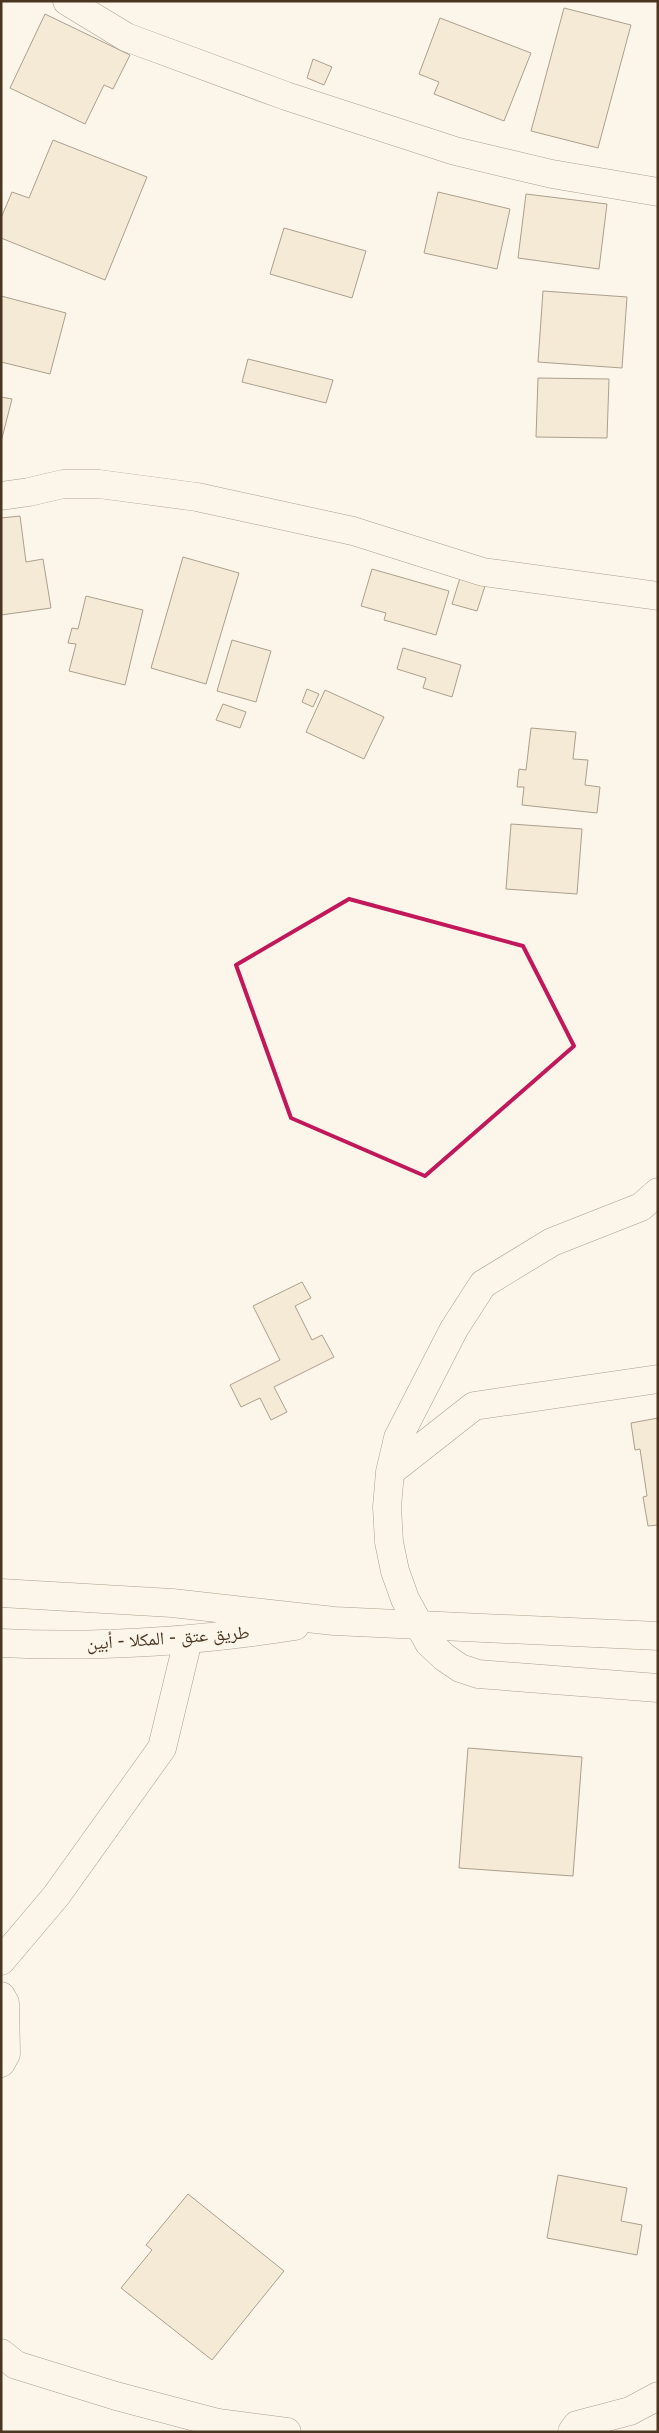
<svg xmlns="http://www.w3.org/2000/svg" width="659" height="2433" font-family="'Fira Sans','Noto Naskh Arabic',sans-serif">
	<rect width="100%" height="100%" fill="#fbf6e9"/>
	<path fill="#ecdcbc" stroke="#4a3520" d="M564 8 631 25 598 148 531 131Z
		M45 14 130 55 113 89 104 85 85 124 10 88Z
		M440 18 531 53 504 121 434 94 439 82 419 74Z
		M313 59 332 67 324 85 307 78Z
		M53 140 147 177 105 280 1 238V218L12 192 29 198Z
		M438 192 510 209 497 269 424 253Z
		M526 194 607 204 599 269 518 258Z
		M284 228 366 251 352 298 270 274Z
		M543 291 627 297 622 368 538 362Z
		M1 296 66 313 50 374 1 362Z
		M248 359 333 380 326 403 242 382Z
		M538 378 609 379 607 438 536 437Z
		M1 397 12 399 1 442Z
		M20 516 26 562 43 559 51 608 1 615V518Z
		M183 557 239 573 206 684 151 668Z
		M372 569 449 591 436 635 384 620 386 613 361 606Z
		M460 578 485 586 477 611 452 604Z
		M86 596 143 610 125 685 69 671 76 644 68 643 72 628 78 629Z
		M232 640 271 651 256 702 217 691Z
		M403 648 461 665 452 697 423 688 426 678 397 669Z
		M307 689 319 694 313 707 302 702Z
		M325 690 384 717 364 759 306 732Z
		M223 704 246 712 240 728 216 720Z
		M531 728 576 732 573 759 588 760 585 785 600 787 597 813 522 805 524 787H517L519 769 526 770Z
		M511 824 582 829 577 894 506 889Z
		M302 1282 311 1298 295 1306 312 1340 322 1335 334 1357 274 1387 287 1412 271 1420 260 1398 241 1407 230 1385 280 1360 253 1306Z
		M658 1418V1525L648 1526 643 1497 647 1496 640 1449 635 1450 631 1423Z
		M468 1748 582 1757 573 1876 459 1868Z
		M558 2175 627 2188 621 2221 642 2225 637 2255 547 2238Z
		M188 2194 284 2271 212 2360 121 2288 152 2250 146 2245Z"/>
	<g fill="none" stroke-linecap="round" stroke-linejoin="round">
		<defs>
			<path id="minor" d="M67 1 126 37 286 96 455 151 552 174 658 192
				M1 496 29 492 63 484H99L197 497 353 531 483 572 658 596
				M658 1192 641 1207 552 1242 483 1284 454 1329 398 1438 390 1472 387 1507 389 1542 395 1571 405 1599 429 1643 444 1657 460 1668 478 1674 658 1688
				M390 1472 474 1406 658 1379
				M1 1961 56 1896 162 1748 188 1640
				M1 1996 5 2003 6 2054 1 2063
				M1 2353 16 2365 116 2396 218 2423 287 2432
				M572 2432 577 2425 630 2411 658 2396"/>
			<path id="major" d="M1 1593 172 1603 334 1621 658 1636
				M1 1643C99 1648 198 1641 295 1626"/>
		</defs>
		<use href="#minor" stroke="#4a3520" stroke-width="29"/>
		<use href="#major" stroke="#4a3520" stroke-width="29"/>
		<use href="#minor" stroke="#fbf6e9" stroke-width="28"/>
		<use href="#major" stroke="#fbf6e9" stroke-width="28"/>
	</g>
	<path d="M0 0H659V2433H0ZM349 899 523 946 574 1046 425 1176 291 1118 236 965Z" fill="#fbf6e9" fill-opacity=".55" fill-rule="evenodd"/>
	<path fill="none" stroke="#c2185b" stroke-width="4" stroke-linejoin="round" d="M349 899 523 946 574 1046 425 1176 291 1118 236 965Z"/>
	<g text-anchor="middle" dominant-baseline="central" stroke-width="4" stroke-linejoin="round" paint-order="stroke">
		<g font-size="18" fill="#4a3520" stroke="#fbf6e9">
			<text transform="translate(168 1638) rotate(-4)">طريق عتق - المكلا - أبين</text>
		</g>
	</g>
	<rect width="659" height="2433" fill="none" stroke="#4a3520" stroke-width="5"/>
</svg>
